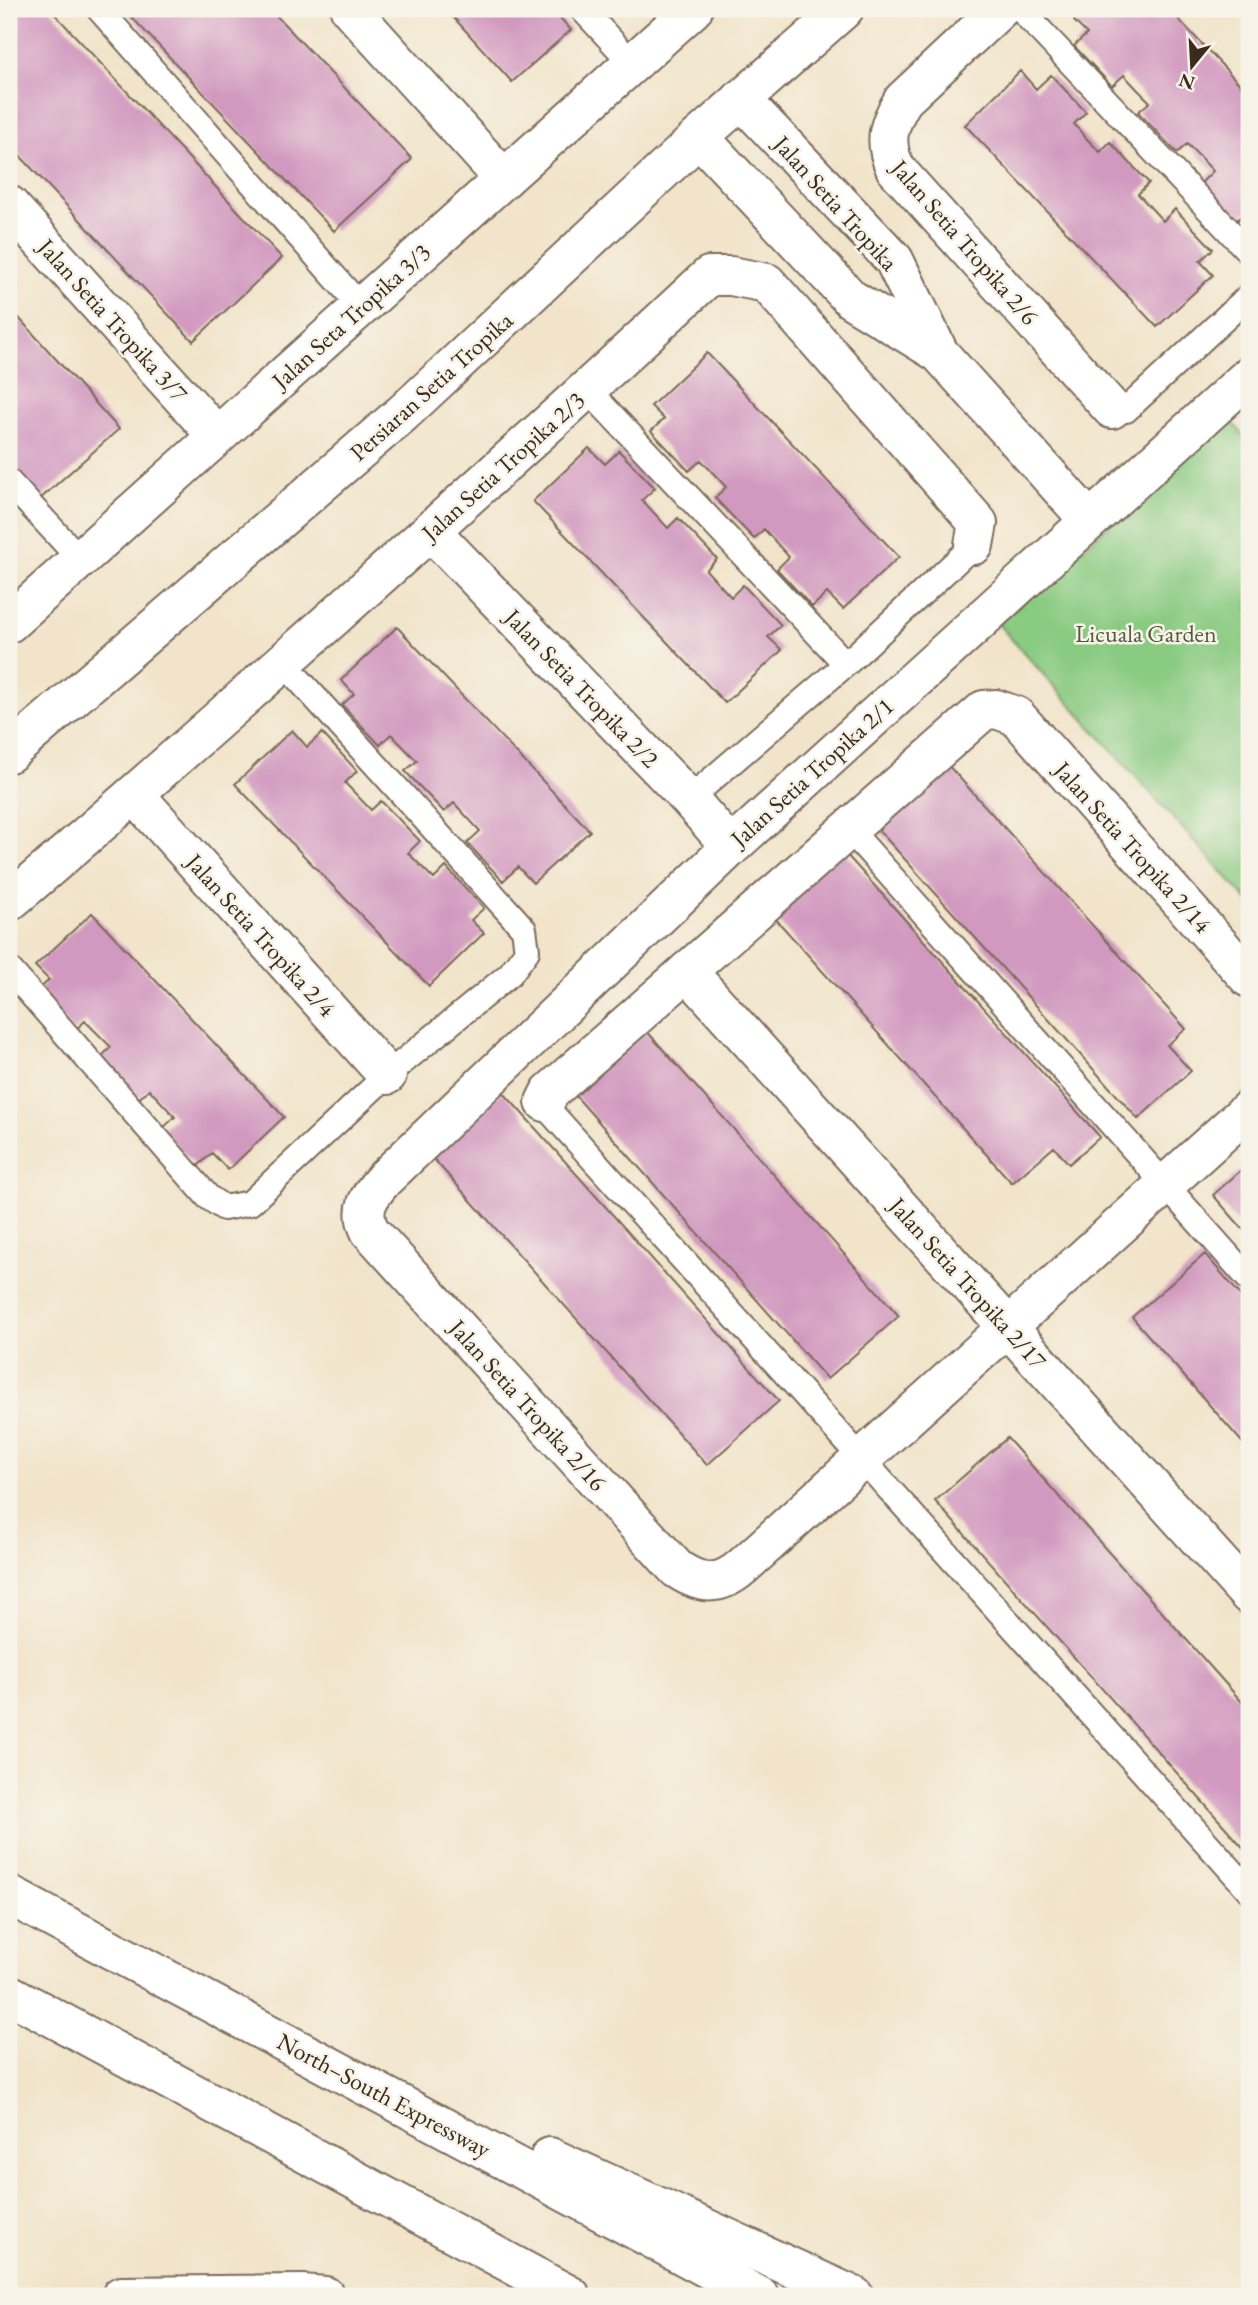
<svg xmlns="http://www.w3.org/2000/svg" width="1258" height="2305" font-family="'EB Garamond',serif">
	<rect width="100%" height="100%" fill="#f7f3e8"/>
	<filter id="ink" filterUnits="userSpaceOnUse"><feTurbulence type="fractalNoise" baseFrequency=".0143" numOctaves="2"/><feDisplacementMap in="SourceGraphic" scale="14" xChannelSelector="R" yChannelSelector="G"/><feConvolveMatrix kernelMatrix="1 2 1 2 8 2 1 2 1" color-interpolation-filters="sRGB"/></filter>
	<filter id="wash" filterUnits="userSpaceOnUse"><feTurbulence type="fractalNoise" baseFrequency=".00686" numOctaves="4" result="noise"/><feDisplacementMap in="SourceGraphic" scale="28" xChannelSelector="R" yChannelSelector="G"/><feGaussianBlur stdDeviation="1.57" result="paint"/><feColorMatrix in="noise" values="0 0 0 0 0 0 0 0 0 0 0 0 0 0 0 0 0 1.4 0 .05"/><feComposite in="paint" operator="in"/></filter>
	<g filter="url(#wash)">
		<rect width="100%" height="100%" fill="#f1e4ca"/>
		<path fill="#8acb82" stroke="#627a50" stroke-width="2" d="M1229 419 1249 441V902L998 624Z"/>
		<g id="blocks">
			<path fill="#d199bf" d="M9 9H50L282 258 193 341 9 144Z
				M124 9H270L412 159 334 231Z
				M446 9H552L571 30 512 82Z
				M1087 9H1169L1249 94V209L1236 221 1200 184 1213 171 1200 157 1187 144 1177 153 1138 112 1150 102 1137 89 1124 75 1112 86 1074 46 1087 34 1074 21Z
				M1020 71 1036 89 1051 75 1086 112 1074 124 1086 138 1100 152 1110 142 1149 183 1138 194 1163 221 1175 209 1213 249 1200 261 1213 275 1157 327 965 125Z
				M9 307 119 429 40 499 9 465Z
				M707 353 899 557 843 609 827 593 812 607 777 569 789 557 764 529 754 539 715 498 726 487 701 460 689 471 651 431 664 419 651 406Z
				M589 448 605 464 619 451 655 488 642 500 668 528 678 518 717 559 706 570 731 597 743 585 781 625 768 637 782 650 725 703 533 501Z
				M397 627 590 831 533 883 518 867 503 881 467 843 480 831 454 803 444 812 405 771 417 761 391 734 380 745 342 705 354 694 341 680Z
				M292 730 307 747 322 733 357 771 345 783 371 810 381 801 420 841 408 853 434 879 446 867 484 908 471 920 484 933 429 986 235 784Z
				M938 754 1186 1029 1167 1045 1191 1071 1138 1119 867 817Z
				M837 844 1100 1137 1069 1164 1054 1147 1012 1183 765 907Z
				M92 913 284 1117 228 1170 212 1153 197 1167 162 1129 175 1117 149 1089 139 1099 100 1058 111 1047 85 1021 73 1032 36 992 49 980 35 966Z
				M637 1020 899 1316 827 1379 565 1084Z
				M503 1092 779 1401 707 1465 431 1156Z
				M1249 1163V1236L1213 1195Z
				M1205 1254 1249 1305V1450L1132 1317Z
				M1007 1438 1249 1710V1854L935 1501Z"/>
		</g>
	</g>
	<g filter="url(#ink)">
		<use href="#blocks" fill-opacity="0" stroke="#7b6b5a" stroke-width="2"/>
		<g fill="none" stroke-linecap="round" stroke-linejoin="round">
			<defs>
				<path id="lane" d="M99 9 361 307
					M582 9 633 64
					M1020 9 1249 252
					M588 390 846 664
					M1112 409 1126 410 1249 296
					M9 482 79 558
					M689 799 846 664 974 545
					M849 829 1249 1279
					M9 969 208 1197 224 1208 250 1203 387 1075 510 974 527 951 524 929 283 662
					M545 1102 547 1108 1249 1890"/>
				<path id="street" d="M350 9 504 179
					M1000 9 903 100C888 125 883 141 895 168L1112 409
					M741 99 894 260 939 353 1089 520
					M699 137 851 299 939 353
					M9 205 217 436
					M1249 376 731 847 384 1179C369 1196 359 1209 370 1231L677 1569C701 1585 719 1587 742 1567L1249 1109
					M431 531 689 799 731 847
					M9 623 693 9
					M135 795 387 1075
					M9 902C119 809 226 713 334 617 460 504 586 392 709 276H731L767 283 978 523 974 545
					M687 971 1249 1595
					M545 1102 550 1092 984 710 996 709 1016 716 1249 978"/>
				<path id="secondary" d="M9 753 403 413 699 137 844 9"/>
				<path id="highway" d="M9 1895 759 2296
					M9 1994 571 2296
					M550 2157 854 2296
					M121 2296 302 2294 325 2296"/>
			</defs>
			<use href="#lane" stroke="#7b6b5a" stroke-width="28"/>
			<use href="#street" stroke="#7b6b5a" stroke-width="42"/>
			<use href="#secondary" stroke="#7b6b5a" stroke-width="42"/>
			<use href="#highway" stroke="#7b6b5a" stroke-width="42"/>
			<use href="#lane" stroke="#fff" stroke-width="24"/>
			<use href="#street" stroke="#fff" stroke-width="38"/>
			<use href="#secondary" stroke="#fff" stroke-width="38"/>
			<use href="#highway" stroke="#fff" stroke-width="38"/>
		</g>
	</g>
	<g text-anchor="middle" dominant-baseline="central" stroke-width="5" stroke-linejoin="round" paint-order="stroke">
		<g font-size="24" fill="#3b2a1e" stroke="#f7f3e8">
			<text transform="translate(836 203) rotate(48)">Jalan Setia Tropika</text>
			<text transform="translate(965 242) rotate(49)">Jalan Setia Tropika 2/6</text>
			<text transform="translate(351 316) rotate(-42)">Jalan Seta Tropika 3/3</text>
			<text transform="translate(113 320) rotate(48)">Jalan Setia Tropika 3/7</text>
			<text transform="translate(431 386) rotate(-42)">Persiaran Setia Tropika</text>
			<text transform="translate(503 466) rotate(-42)">Jalan Setia Tropika 2/3</text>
			<text transform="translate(582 688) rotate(46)">Jalan Setia Tropika 2/2</text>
			<text transform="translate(812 772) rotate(-42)">Jalan Setia Tropika 2/1</text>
			<text transform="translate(1133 847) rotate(48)">Jalan Setia Tropika 2/14</text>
			<text transform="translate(261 935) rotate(48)">Jalan Setia Tropika 2/4</text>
			<text transform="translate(968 1283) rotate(48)">Jalan Setia Tropika 2/17</text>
			<text transform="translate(528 1405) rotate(48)">Jalan Setia Tropika 2/16</text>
			<text transform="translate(384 2095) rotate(28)">North–South Expressway</text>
		</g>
		<g font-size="24" fill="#535a3c" stroke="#f7f3e8">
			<text x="1146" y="633">Licuala Garden</text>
		</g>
	</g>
	<rect width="1258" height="2305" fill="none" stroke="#f7f3e8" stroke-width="35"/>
	<g transform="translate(1192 66) rotate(198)" stroke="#f7f3e8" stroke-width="5" paint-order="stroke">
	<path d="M0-5L12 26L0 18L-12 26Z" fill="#3b2a1e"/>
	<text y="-10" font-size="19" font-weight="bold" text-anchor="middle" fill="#3b2a1e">N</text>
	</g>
</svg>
